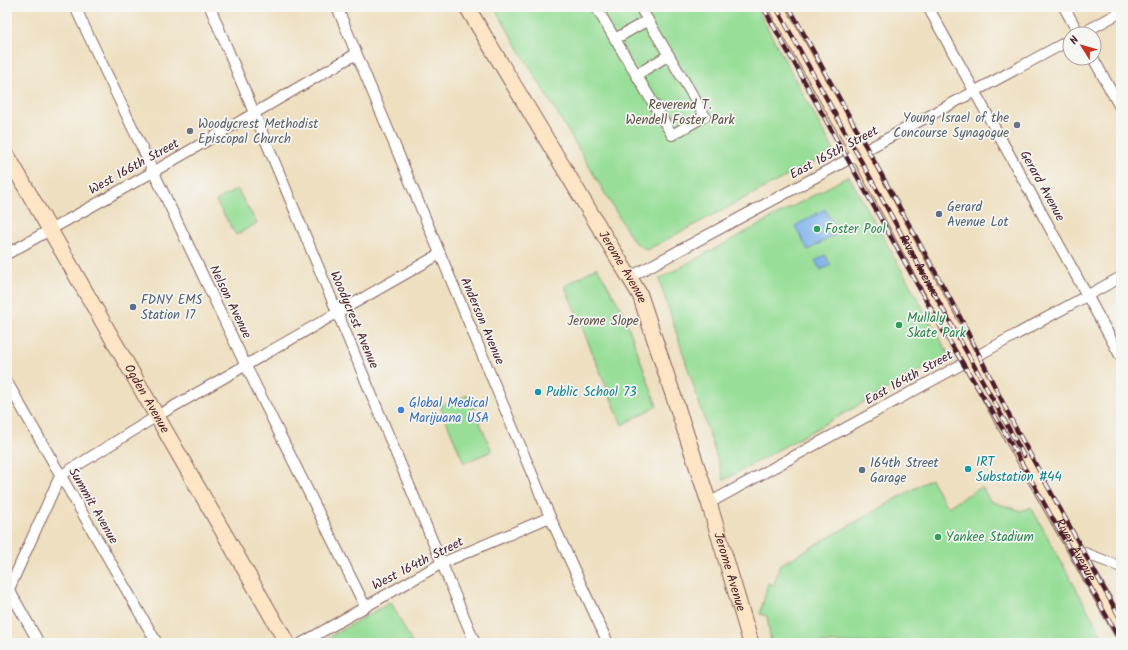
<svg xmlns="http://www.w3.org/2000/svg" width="1128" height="650" font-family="Kalam,sans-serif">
	<rect width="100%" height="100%" fill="#f6f6f2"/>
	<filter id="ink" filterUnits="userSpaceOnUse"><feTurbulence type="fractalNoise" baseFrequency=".025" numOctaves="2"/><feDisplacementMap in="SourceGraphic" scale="8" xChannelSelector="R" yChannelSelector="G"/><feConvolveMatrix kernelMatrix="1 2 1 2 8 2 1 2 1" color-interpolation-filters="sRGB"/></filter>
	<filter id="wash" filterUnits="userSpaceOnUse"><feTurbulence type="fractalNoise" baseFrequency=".012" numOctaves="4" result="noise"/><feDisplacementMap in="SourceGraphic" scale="16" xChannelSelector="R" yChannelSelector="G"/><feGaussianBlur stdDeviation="0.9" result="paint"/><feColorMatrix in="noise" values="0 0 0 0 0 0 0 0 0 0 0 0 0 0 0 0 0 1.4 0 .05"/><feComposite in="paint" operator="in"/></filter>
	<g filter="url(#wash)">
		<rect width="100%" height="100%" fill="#eedfc0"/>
		<path fill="#98de98" stroke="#717e62" d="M494 7H756L834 151 647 250 634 242Z
			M849 176 949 355 724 480 659 279Z
			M237 189 257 223 236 235 216 201Z
			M597 267 623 312 657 406 622 425 565 286Z
			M468 395 492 451 464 463 440 406Z
			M931 479 947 507 982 487 990 501 1021 511 1031 507 1106 643H771L767 616 760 614 768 583 774 585 780 565Z
			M391 602 412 643H319Z"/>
		<path fill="#7eb2ec" stroke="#64688c" d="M825 209 838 233 808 250 795 226Z
			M825 255 831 265 821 270 815 261Z"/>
	</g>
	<g filter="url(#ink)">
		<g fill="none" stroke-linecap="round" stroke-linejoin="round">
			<defs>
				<path id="street" d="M75 7 246 366 365 606
					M210 7 475 643
					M337 7 550 517 608 643
					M596 7 672 135 705 116 640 7
					M928 7 1121 357
					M1064 7 1079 34
					M1081 34 1121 12
					M615 39 648 20
					M1093 58 1121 109
					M636 75 669 55
					M7 254 153 172 356 54
					M630 277 1070 40
					M7 382 157 643
					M709 503 1121 277
					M1077 550 1121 567
					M7 586 39 643
					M9 589 60 476 157 416 440 254
					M302 643 442 563 550 517"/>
				<g id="secondary">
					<path id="s1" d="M467 7 640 295 709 503 751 643"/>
					<path id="s2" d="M776 7 859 154 1005 425 1121 631"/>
					<path id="s3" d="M7 155 287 643"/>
				</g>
			</defs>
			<use href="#street" stroke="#83625f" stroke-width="12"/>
			<use href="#secondary" stroke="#83625f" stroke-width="17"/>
			<use href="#street" stroke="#fff" stroke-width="10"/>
			<use href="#secondary" stroke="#fee5c5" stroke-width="15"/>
			<defs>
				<g id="rail">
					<path d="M763 7 942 329 1004 431 1121 642"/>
					<path id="s4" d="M776 7 1024 456"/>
					<path d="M789 7 960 317 1014 425 1121 620"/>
				</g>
			</defs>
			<use href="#rail" stroke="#4a1f2b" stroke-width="4.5"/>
			<use href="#rail" stroke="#f6f6f2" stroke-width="3" stroke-dasharray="9" stroke-linecap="butt"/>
		</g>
	</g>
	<g fill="#6b7280" stroke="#f6f6f2" stroke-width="1.5">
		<circle cx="1017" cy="125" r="4"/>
		<circle cx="190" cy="131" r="4"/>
	</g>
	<g fill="#5c6f8a" stroke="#f6f6f2" stroke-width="1.5">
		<circle cx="939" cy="214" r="4"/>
		<circle cx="133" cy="307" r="4"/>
		<circle cx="862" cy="470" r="4"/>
	</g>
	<g fill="#2e9e5b" stroke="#f6f6f2" stroke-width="1.5">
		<circle cx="817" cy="229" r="4"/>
		<circle cx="899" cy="325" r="4"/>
		<circle cx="938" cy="537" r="4"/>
	</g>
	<g fill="#0f9aa8" stroke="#f6f6f2" stroke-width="1.5">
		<circle cx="538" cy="392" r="4"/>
		<circle cx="968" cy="469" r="4"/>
	</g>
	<circle fill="#3f7fe0" stroke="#f6f6f2" stroke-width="1.5" cx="401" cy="410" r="4"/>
	<g text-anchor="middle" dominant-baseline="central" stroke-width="3.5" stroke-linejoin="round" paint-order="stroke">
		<g font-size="13" fill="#5e4f46" stroke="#f6f6f2">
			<text x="680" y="105">Reverend T.<tspan x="680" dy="15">Wendell Foster Park</tspan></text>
			<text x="603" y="321">Jerome Slope</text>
		</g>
		<g font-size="13" fill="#5b616d" stroke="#f6f6f2" text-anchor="end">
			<text x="1009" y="118">Young Israel of the<tspan x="1009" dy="15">Concourse Synagogue</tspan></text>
			<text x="198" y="124" text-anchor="start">Woodycrest Methodist<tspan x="198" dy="15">Episcopal Church</tspan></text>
		</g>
		<g font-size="13" fill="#4a1f2b" stroke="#f6f6f2">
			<text transform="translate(834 153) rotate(-28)">East 165th Street</text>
			<text transform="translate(134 167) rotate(-29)">West 166th Street</text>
			<text transform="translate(1042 186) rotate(61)">Gerard Avenue</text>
			<text stroke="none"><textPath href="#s4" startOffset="296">River Avenue</textPath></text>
			<text stroke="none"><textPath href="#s1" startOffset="303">Jerome Avenue</textPath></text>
			<text transform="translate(230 302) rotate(64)">Nelson Avenue</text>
			<text transform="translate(354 320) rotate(67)">Woodycrest Avenue</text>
			<text transform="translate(482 321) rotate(67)">Anderson Avenue</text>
			<text transform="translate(909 378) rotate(-29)">East 164th Street</text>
			<text stroke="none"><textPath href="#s3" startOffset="281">Ogden Avenue</textPath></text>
			<text transform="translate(93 506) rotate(60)">Summit Avenue</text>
			<text stroke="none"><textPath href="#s2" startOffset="620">River Avenue</textPath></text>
			<text transform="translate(418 564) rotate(-27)">West 164th Street</text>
			<text stroke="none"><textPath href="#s1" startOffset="627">Jerome Avenue</textPath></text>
		</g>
		<g font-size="13" fill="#4e5e75" stroke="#f6f6f2" text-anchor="start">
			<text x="947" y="207">Gerard<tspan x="947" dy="15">Avenue Lot</tspan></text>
			<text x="141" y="300">FDNY EMS<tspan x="141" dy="15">Station 17</tspan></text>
			<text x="870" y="463">164th Street<tspan x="870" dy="15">Garage</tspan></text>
		</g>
		<g font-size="13" fill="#27864d" stroke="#f6f6f2" text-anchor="start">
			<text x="825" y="229">Foster Pool</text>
			<text x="907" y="318">Mullaly<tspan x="907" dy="15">Skate Park</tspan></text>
			<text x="946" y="537">Yankee Stadium</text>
		</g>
		<g font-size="13" fill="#0d838f" stroke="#f6f6f2" text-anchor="start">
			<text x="546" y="392">Public School 73</text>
			<text x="976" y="462">IRT<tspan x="976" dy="15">Substation #44</tspan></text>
		</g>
		<g font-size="13" fill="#366cbe" stroke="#f6f6f2" text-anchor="start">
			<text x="409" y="403">Global Medical<tspan x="409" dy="15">Marijuana USA</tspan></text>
		</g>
	</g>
	<rect width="1128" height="650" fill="none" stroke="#f6f6f2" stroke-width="24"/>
	<g transform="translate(1082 46) rotate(307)"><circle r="19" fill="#f6f6f2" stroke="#b1a0a2"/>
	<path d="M0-3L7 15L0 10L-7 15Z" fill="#c8321e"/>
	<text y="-6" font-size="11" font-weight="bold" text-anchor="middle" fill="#4a1f2b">N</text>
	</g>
</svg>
